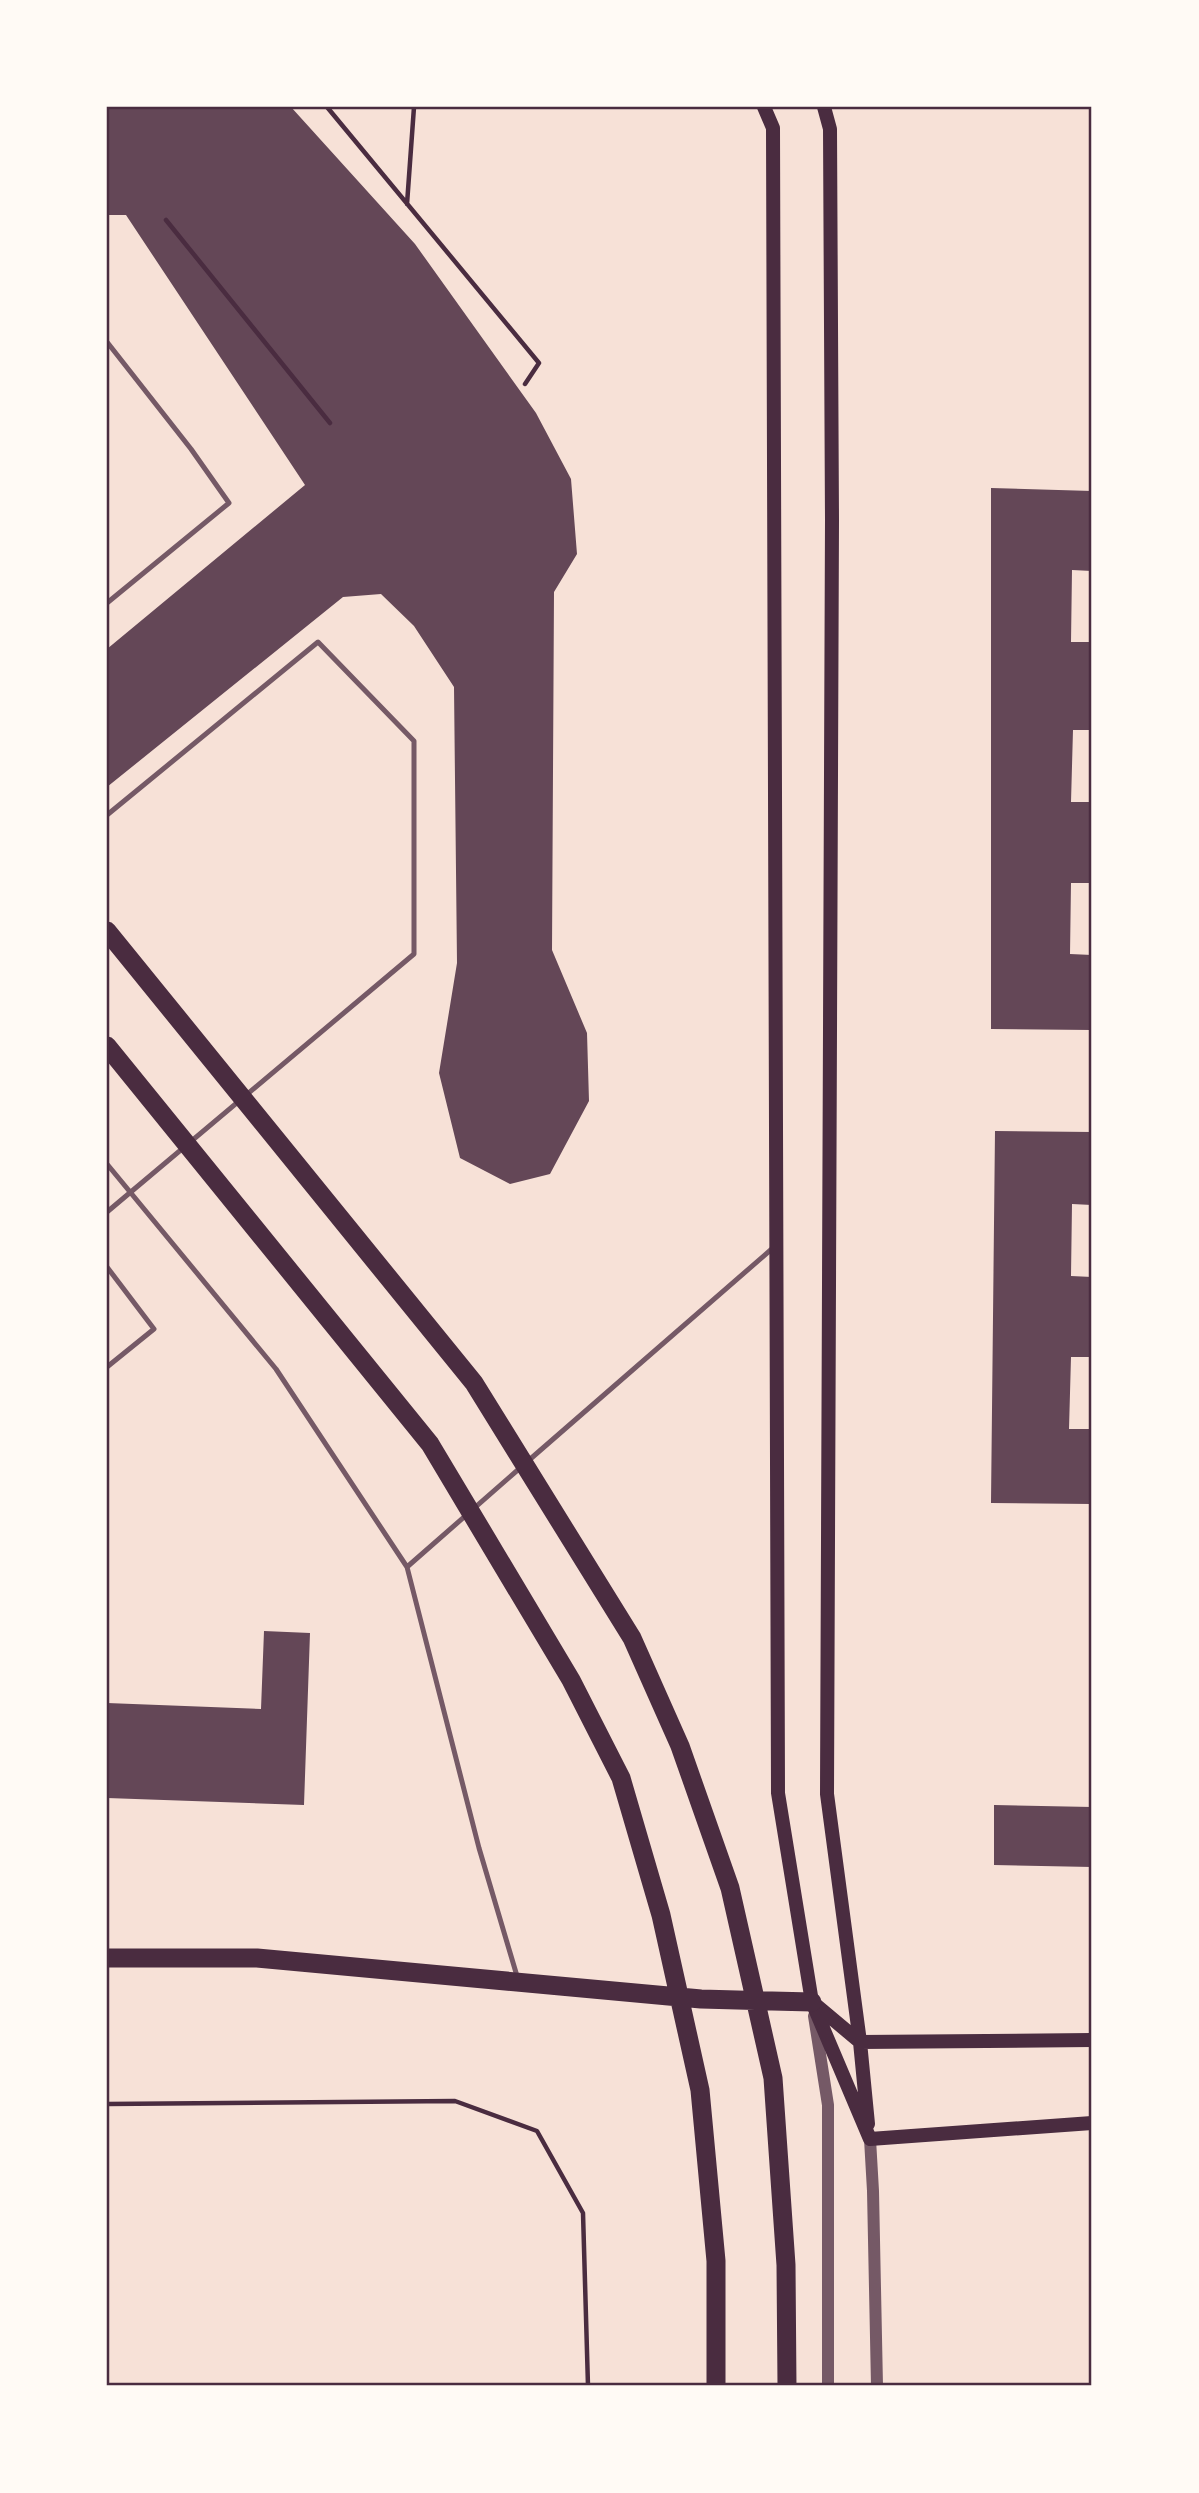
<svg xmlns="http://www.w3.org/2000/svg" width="1199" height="2493" font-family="Cabin,sans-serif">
	<rect width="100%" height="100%" fill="#f7e1d7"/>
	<path fill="#644757" d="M107 107H291L415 244 536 413 571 479 577 554 554 592 552 950 587 1033 589 1101 550 1174 510 1184 460 1158 439 1073 457 963 454 687 414 626 381 594 343 597 107 787V649L305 485 126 215H107Z
		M991 488 1092 491V571L1072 570 1071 642H1092V730H1073L1071 802H1092V883H1071L1070 954 1092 955V1030L991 1029Z
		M995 1131 1092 1132V1205L1072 1204 1071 1276 1092 1277V1357H1071L1069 1429H1092V1504L991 1503Z
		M264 1631 310 1633 304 1805 107 1798V1703L261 1709Z
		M994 1805 1092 1807V1867L994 1865Z"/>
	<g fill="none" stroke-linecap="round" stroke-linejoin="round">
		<path stroke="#4a2c40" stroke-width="4.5" d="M327 107 539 363 525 384
			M407 204 414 107
			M166 220 330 423
			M107 2104 455 2101 537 2131 583 2213 588 2386"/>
		<path stroke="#755966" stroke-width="5" d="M107 342 191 449 229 503 107 603
			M107 815 318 642 414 741V954L107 1212
			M107 1164 276 1369 407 1567 479 1848 517 1976
			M107 1267 154 1329 107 1367
			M528 1461 774 1247
			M407 1567 520 1468"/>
		<path stroke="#755966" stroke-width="12" d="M814 2016 828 2105V2386
			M870 2139 873 2191 877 2386"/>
		<path stroke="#4a2c40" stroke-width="14" d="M764 107 773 128 778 1793 812 2002 870 2139
			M824 107 830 129 832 520 827 1794 860 2042 868 2124
			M816 2005 860 2042
			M860 2042 1092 2040
			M870 2139 1092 2123"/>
		<path stroke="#4a2c40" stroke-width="19" d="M107 931 474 1383 632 1638 680 1746 730 1888 773 2078 786 2265 787 2386
			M107 1046 430 1444 571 1680 621 1778 661 1915 700 2090 716 2261V2386
			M107 1958H257L701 1999 812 2002"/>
	</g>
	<rect width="1199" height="2493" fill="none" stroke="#fffaf5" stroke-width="217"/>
	<rect x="108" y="108" width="982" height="2276" fill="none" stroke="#4a2c40" stroke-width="2.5"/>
</svg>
